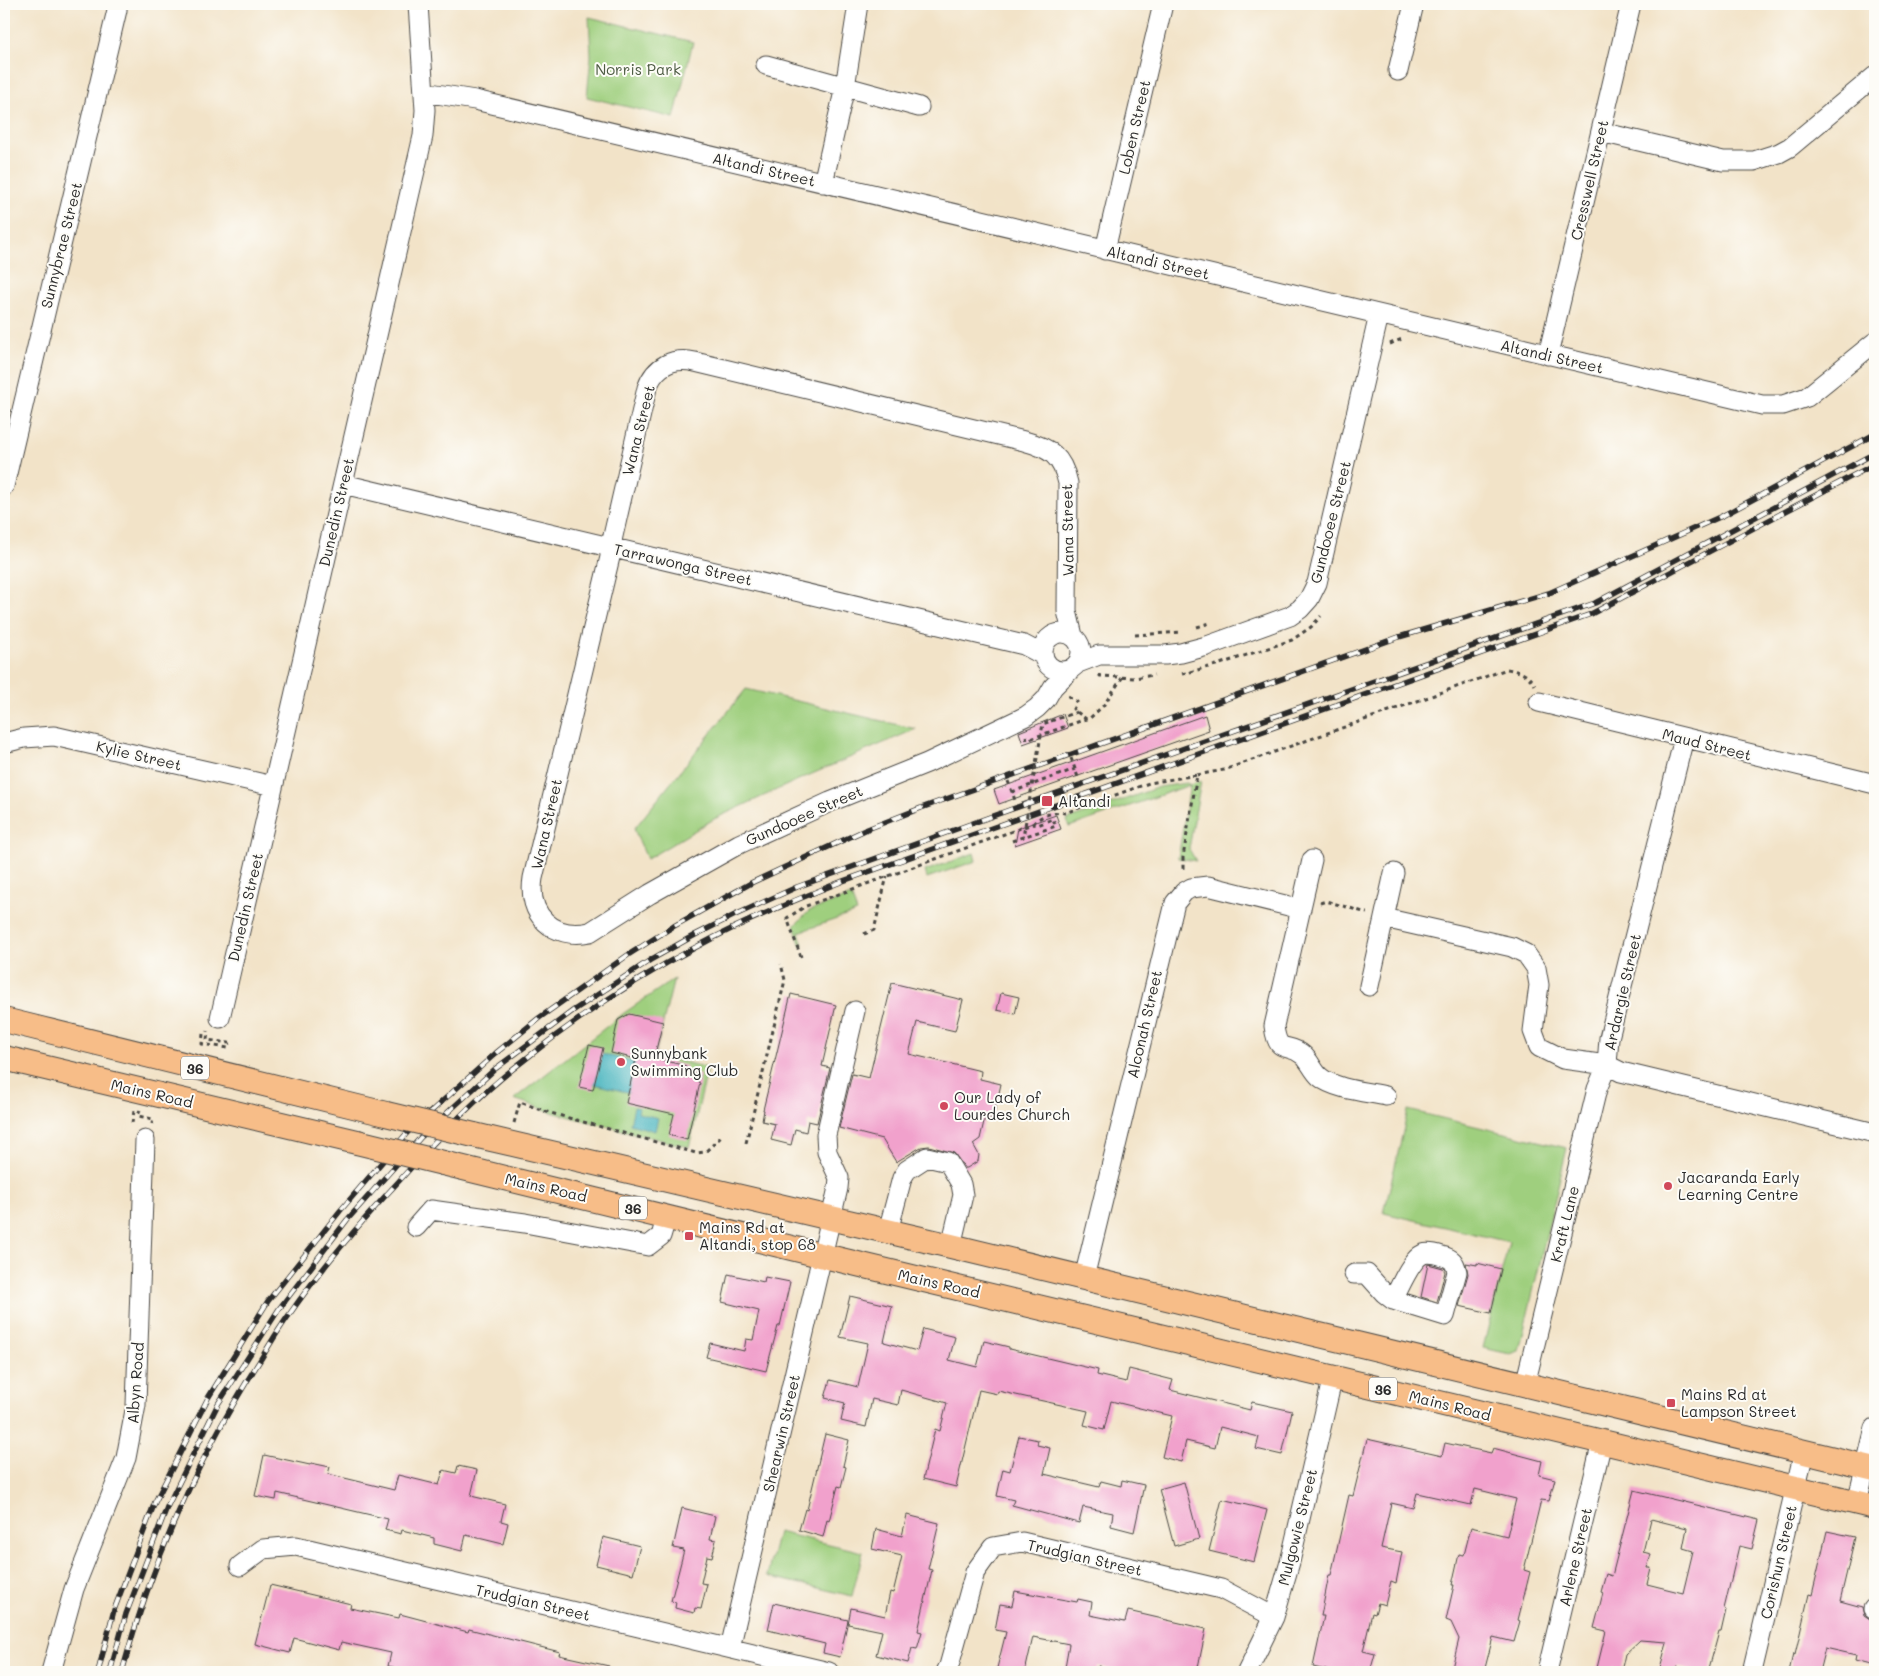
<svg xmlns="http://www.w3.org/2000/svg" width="1879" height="1676" font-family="Mali,sans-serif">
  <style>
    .green { fill: #9fcf7e; stroke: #657d54 }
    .water { fill: #44b3be; stroke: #386f74 }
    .building { fill: #f1a1cc; fill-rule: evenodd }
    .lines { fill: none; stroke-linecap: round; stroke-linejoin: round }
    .minor-casing { stroke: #494743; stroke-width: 21 }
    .major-casing { stroke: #494743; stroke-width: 26 }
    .path { stroke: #494743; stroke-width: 3; stroke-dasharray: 4 4; stroke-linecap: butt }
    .minor { stroke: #fff; stroke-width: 19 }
    .major { stroke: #f7bd88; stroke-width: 24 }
    .rail-casing { stroke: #2b2b2b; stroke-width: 5.5 }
    .rail { stroke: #fdfcf7; stroke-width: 4; stroke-dasharray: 11; stroke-linecap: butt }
    .major-bridge-casing { stroke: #494743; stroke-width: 26; stroke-linecap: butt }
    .path-bridge { stroke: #494743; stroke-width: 3; stroke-dasharray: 4 4; stroke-linecap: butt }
    .major-bridge { stroke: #f7bd88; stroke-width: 24 }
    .poi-dot { fill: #d1495b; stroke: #fdfcf7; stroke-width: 2 }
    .labels { text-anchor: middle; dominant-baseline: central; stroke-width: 4; stroke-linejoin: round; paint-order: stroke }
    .shield { fill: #fdfcf7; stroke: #6a6a68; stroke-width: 1 }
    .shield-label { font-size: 14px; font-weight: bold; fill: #2b2b2b }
    .park-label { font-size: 15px; fill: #4e5c44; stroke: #fdfcf7 }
    .street-label { font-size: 15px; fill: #2b2b2b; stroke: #fdfcf7 }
    .poi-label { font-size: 15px; fill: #2b2b2b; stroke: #fdfcf7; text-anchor: start }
  </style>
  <rect width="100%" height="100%" fill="#fdfcf7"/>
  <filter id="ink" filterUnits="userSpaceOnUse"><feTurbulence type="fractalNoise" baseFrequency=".02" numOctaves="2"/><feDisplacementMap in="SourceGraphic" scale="10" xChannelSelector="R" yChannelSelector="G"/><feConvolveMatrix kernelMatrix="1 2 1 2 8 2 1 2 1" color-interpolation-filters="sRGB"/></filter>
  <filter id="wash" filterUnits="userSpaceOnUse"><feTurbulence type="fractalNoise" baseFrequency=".0096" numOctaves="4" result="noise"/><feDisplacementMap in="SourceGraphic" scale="20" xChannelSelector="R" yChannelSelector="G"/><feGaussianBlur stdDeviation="1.12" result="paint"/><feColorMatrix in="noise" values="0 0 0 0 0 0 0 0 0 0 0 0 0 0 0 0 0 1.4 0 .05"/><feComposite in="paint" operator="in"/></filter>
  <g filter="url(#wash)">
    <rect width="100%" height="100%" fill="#f2e3c8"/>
    <path class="green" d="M 589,17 L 693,42 L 674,118 L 587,97 L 591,56 Z
      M 746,689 L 916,729 L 798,780 L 714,819 L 647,859 L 634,829 Z
      M 1201,781 L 1189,849 L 1196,861 L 1178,858 L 1190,785 L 1069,827 L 1067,820 L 1159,787 L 1187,783 L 1190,785 Z
      M 974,853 L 976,861 L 927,878 L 925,871 Z
      M 851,896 L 857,912 L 799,932 L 803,945 L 801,946 L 794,926 L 809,911 Z
      M 674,979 L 655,1055 L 708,1068 L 689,1147 L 555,1113 L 514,1099 L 624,1013 Z
      M 1408,1110 L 1567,1148 L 1519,1351 L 1510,1354 L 1483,1348 L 1509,1242 L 1384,1213 Z
      M 778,1532 L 863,1552 L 852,1596 L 767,1576 Z"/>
    <path class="water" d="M 602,1054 L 670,1070 L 663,1101 L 594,1084 Z
      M 634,1107 L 639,1108 L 638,1113 L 658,1118 L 655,1131 L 630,1124 Z"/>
    <g id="blocks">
      <path class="building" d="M 1063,714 L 1068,728 L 1023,744 L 1019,732 Z
        M 1205,715 L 1209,730 L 999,804 L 994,790 Z
        M 1056,815 L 1061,829 L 1015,845 L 1018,828 Z
        M 892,983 L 963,1000 L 955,1031 L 917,1022 L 909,1054 L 981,1071 L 980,1079 L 1001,1084 L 993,1119 L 985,1117 L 980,1139 L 973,1144 L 979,1155 L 978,1161 L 967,1168 L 965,1168 L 954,1153 L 929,1146 L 921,1147 L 896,1162 L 882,1139 L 839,1128 L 852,1074 L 869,1078 Z
        M 1001,993 L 1019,997 L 1015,1014 L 997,1010 Z
        M 791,994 L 836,1005 L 822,1066 L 830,1068 L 817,1123 L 808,1121 L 806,1132 L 795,1129 L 791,1145 L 771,1140 L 775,1124 L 762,1121 L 764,1110 L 763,1110 Z
        M 629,1014 L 663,1022 L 654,1058 L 686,1066 L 685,1071 L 700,1075 L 698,1082 L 700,1083 L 687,1140 L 669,1135 L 674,1114 L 626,1103 L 636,1059 L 611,1053 L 618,1020 Z
        M 589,1045 L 603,1048 L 593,1090 L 579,1087 Z
        M 1466,1263 L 1477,1265 L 1477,1263 L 1501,1269 L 1491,1313 L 1459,1306 L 1468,1274 Z
        M 1428,1264 L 1443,1268 L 1445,1272 L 1437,1302 L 1421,1297 Z
        M 728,1274 L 764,1282 L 765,1277 L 790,1282 L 780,1326 L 778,1326 L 766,1371 L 706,1357 L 710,1343 L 744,1351 L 746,1339 L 753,1340 L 759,1311 L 722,1302 Z
        M 850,1296 L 892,1306 L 884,1342 L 917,1351 L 923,1329 L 955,1337 L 949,1360 L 977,1367 L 984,1341 L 1009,1347 L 1009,1349 L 1098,1370 L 1097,1375 L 1126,1382 L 1129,1369 L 1173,1380 L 1170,1390 L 1250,1410 L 1252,1402 L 1292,1411 L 1282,1455 L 1256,1449 L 1259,1437 L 1220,1427 L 1215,1448 L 1186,1441 L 1181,1462 L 1162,1457 L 1172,1416 L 1111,1401 L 1104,1430 L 1084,1425 L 1088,1411 L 998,1391 L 997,1394 L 979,1390 L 956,1487 L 923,1479 L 935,1429 L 940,1431 L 947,1403 L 901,1390 L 898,1405 L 872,1399 L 866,1427 L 841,1421 L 845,1403 L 825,1398 L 830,1380 L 858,1387 L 868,1343 L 840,1337 Z
        M 825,1434 L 849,1440 L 843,1466 L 846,1467 L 841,1487 L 838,1486 L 829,1521 L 827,1520 L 823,1537 L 799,1530 L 805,1509 L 807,1510 Z
        M 1019,1436 L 1038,1440 L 1037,1445 L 1050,1448 L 1044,1474 L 1099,1487 L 1101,1481 L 1121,1486 L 1122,1480 L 1144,1485 L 1134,1532 L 1111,1526 L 1113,1513 L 1083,1507 L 1079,1523 L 1012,1505 L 1014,1500 L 997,1496 L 1003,1469 L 1010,1471 Z
        M 1367,1439 L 1442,1456 L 1445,1443 L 1491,1453 L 1493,1448 L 1542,1461 L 1539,1475 L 1555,1479 L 1549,1501 L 1541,1500 L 1524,1570 L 1530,1572 L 1518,1620 L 1520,1621 L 1514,1642 L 1493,1637 L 1484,1672 L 1451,1672 L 1459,1639 L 1451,1622 L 1446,1620 L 1454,1585 L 1452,1585 L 1459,1554 L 1464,1555 L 1471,1527 L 1507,1536 L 1516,1499 L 1475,1489 L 1471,1505 L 1417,1493 L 1413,1508 L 1391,1503 L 1381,1548 L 1402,1552 L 1396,1583 L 1391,1581 L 1385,1605 L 1378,1603 L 1375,1614 L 1372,1613 L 1363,1651 L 1375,1654 L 1370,1672 L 1334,1672 L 1313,1667 L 1324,1616 L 1321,1616 L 1329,1575 L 1331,1575 L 1349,1495 L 1353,1496 Z
        M 264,1455 L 310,1465 L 311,1463 L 330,1467 L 328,1474 L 394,1490 L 398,1475 L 439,1485 L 443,1470 L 456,1473 L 458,1466 L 477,1470 L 471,1496 L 505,1504 L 501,1521 L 508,1523 L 503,1544 L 466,1535 L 462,1551 L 434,1544 L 434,1538 L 402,1530 L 401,1534 L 385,1530 L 388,1519 L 277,1493 L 276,1500 L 255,1496 Z
        M 1184,1482 L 1199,1539 L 1174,1546 L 1159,1489 Z
        M 1634,1490 L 1759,1520 L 1752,1549 L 1739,1546 L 1724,1609 L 1726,1610 L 1721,1632 L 1719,1632 L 1708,1672 L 1699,1672 L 1677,1667 L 1676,1672 L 1659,1672 L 1667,1642 L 1640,1640 L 1625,1654 L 1621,1672 L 1596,1672 L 1606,1631 L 1594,1628 L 1603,1593 L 1601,1592 L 1606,1574 L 1612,1576 ZM 1651,1519 L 1687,1528 L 1683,1548 L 1693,1551 L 1683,1593 L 1647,1584 L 1651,1568 L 1647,1568 L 1651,1554 L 1643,1552 Z
        M 1222,1499 L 1267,1510 L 1254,1562 L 1209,1551 Z
        M 682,1508 L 715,1516 L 710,1539 L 716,1540 L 712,1557 L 707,1556 L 701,1583 L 707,1584 L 701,1609 L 695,1608 L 694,1613 L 675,1608 L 676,1602 L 671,1601 L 684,1550 L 673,1548 Z
        M 907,1515 L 939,1523 L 928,1569 L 932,1570 L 918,1631 L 922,1632 L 917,1649 L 912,1648 L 908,1663 L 876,1655 L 882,1631 L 848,1624 L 851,1608 L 885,1616 L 890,1592 L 893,1593 L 902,1556 L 872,1549 L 876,1529 L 902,1536 Z
        M 1827,1531 L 1855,1537 L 1840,1601 L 1862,1607 L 1864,1616 L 1870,1620 L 1875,1621 L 1875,1665 L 1855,1660 L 1856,1655 L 1825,1648 L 1819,1672 L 1789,1672 L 1793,1654 L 1795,1655 L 1809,1594 L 1812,1595 Z
        M 603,1537 L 640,1546 L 633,1574 L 596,1565 Z
        M 270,1585 L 351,1604 L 350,1608 L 399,1618 L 400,1614 L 468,1632 L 469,1629 L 560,1652 L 559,1655 L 609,1666 L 608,1672 L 414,1672 L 388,1666 L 391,1653 L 341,1642 L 339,1650 L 294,1638 L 290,1653 L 255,1644 Z
        M 1015,1591 L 1077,1602 L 1078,1599 L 1092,1602 L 1090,1615 L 1125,1622 L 1128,1611 L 1206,1629 L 1197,1672 L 1125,1672 L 1098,1666 L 1097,1672 L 1090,1672 L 1065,1667 L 1069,1644 L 1033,1637 L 1025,1672 L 996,1672 L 1006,1632 L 995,1630 L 1000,1604 L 1012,1606 Z
        M 774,1603 L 848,1620 L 840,1657 L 823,1653 L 825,1644 L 768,1630 Z"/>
    </g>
  </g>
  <g filter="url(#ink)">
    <use href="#blocks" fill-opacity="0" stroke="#494743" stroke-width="1"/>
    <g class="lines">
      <defs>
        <path id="minor" d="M 766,65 L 919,107
          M 1398,71 L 1414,4
          M 424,92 L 475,100 L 1762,405 L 1783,405 L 1807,397 L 1875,342
          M 1601,132 L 1723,161 L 1754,161 L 1779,153 L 1790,147 L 1875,76
          M 823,183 L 845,87 L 858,4
          M 1105,250 L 1163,4
          M 1548,355 L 1631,4
          M 343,484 L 1024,645 L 1043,655
          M 4,486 L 117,10 L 117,4
          M1043 652a19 19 0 1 1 38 0a19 19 0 1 1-38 0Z
          M 1078,663 L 1099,655 L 1165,655 L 1181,653 L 1207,646 L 1290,616 L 1300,609 L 1309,599 L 1317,583 L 1379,315
          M 1072,668 L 1053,687 L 1046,699 L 1037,708 L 1026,716 L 927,763 L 830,802 L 739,844 L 650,894 L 590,932 C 553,940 527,915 533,878 L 610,557 L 613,536 L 647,388 C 655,366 673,357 695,362 L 1024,441 C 1050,448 1062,456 1068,483 L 1067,611 L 1073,636
          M 1539,702 L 1875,784
          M 1684,738 L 1609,1038 L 1607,1065 L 1621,1072 L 1875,1133
          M 4,743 L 24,738 L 54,736 L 273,786
          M 1312,860 L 1274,1026 C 1278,1057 1287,1041 1303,1055 C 1310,1061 1313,1071 1320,1077 C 1334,1089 1367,1092 1386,1096
          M 1384,918 L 1512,947 L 1526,954 L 1536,968 L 1539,985 L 1533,1031 L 1539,1047 L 1563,1059 L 1607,1065 L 1597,1089 L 1525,1385
          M 1369,986 L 1394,873
          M 220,1018 L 423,136 L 425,110 L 418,4
          M 416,1227 L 431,1210 L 525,1223 L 648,1246 L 661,1236 L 667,1216
          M 888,1231 L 902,1178 L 907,1170 L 927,1157 L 948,1162 L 961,1184 L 963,1195 L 951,1246
          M 1354,1274 L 1367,1274 L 1384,1293 L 1393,1300 L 1445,1316 L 1457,1272 C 1455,1262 1452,1258 1442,1256 C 1436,1254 1429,1252 1423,1254 C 1411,1259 1399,1289 1393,1300
          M 1084,1278 L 1175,903 L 1184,892 L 1191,888 L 1208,886 L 1301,909
          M 1857,1502 L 1875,1428
          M 240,1566 L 263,1549 L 296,1546 L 829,1672
          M 1873,1609 L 1875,1610
          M 730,1648 L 838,1188 L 839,1178 L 827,1152 L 826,1135 L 855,1011
          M 51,1672 L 74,1589 L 126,1458 L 136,1405 L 145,1140
          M 946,1672 L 949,1666 L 975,1572 L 993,1547 L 1022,1542 L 1221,1589 L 1274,1617
          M 1247,1672 L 1274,1617 L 1290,1562 L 1333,1376
          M 1547,1672 L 1602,1442
          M 1752,1672 L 1804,1452"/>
        <path id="major" d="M 4,1020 L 386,1114
          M 4,1058 L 357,1142
          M 474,1135 L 951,1246 L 1875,1469
          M 443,1163 L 849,1262 L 1875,1507"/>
      </defs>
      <use href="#minor" class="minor-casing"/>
      <use href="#major" class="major-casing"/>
      <path class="path" d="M 1390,344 L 1402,339
        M 1197,627 L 1210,623
        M 1135,635 L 1181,632
        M 1100,674 L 1100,676 L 1134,678 L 1154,675
        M 1182,674 L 1220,664 L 1292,640 L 1311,627 L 1321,616
        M 1068,696 L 1077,702 L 1073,709 L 1086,719 L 1090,718 L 1103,706 L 1122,678
        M 1051,721 L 1077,712
        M 1026,736 L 1027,740 L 1086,719
        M 1071,758 L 1079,780
        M 1197,775 L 1224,770 L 1507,669 C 1519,671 1528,674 1535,685
        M 1008,781 L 1016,803
        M 1012,792 L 1075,769
        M 1033,824 C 1039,816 1054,811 1065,813 L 1149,783 L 1197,775 L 1183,857 L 1183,871
        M 1320,903 L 1326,901 L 1367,913
        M 864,934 L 874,930 L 887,876
        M 801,957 L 787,918 L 806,906 L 1032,824 L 1038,825 L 1053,819 L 1056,826 L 1023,837
        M 203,1034 L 202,1044 L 228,1048 L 229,1043 L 207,1040 L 208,1031
        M 140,1110 L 138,1116 L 153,1119 L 152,1124
        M 134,1111 L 132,1123 L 135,1124
        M 514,1123 L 520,1102 L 547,1112 L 696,1153 L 705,1152 L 721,1137
        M 746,1143 L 785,980 L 781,964"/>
      <use href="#minor" class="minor"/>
      <use href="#major" class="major"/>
      <defs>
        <path id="rail" d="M 98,1672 L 114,1610 L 155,1502 L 208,1398 L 268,1301 L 340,1211 L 407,1133 L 496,1053 L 539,1018 L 628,955 L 674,926 L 753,882 L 865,830 L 921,808 L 1399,637 L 1549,593 L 1722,516 L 1875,434
          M 110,1672 L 126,1614 L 167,1507 L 218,1404 L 279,1309 L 347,1220 L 421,1137 L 495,1069 L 574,1010 L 652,959 L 695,935 L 735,915 L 797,887 L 998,814 L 1595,603 L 1875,453
          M 122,1672 C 152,1561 197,1459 259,1362 C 269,1346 278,1330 289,1315 C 322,1267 360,1223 399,1181 C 437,1138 477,1096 523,1061 C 578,1017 638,977 700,945 C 746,920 795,900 843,881 L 1591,614 L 1875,464"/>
      </defs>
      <use href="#rail" class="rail-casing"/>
      <use href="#rail" class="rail"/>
      <defs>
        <path id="major-bridge" d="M 386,1114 L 474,1135
          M 357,1142 L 443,1163"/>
      </defs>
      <use href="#major-bridge" class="major-bridge-casing"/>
      <path class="path-bridge" d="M 1012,841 L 1023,837 L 1043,724 L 1051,721"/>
      <use href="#major-bridge" class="major-bridge"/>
    </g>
  </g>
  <g class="poi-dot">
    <rect x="1041" y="795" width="12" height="12" rx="2.5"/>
    <circle cx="621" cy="1062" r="5"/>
    <circle cx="944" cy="1106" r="5"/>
    <circle cx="1668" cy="1186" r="5"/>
    <rect x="684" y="1231" width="10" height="10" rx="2.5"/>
    <rect x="1666" y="1398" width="10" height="10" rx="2.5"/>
  </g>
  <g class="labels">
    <g class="shield">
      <rect x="181" y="1056.5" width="28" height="23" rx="4"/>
      <rect x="619" y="1196.5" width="28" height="23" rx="4"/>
      <rect x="1369" y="1377.5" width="28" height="23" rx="4"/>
    </g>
    <g class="shield-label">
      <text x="195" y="1068">36</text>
      <text x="633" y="1208">36</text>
      <text x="1383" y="1389">36</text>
    </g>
    <g class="park-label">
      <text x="638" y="69">Norris Park</text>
    </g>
    <g class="street-label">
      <text transform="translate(1134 127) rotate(-77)">Loben Street</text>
      <text transform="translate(764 169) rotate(13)">Altandi Street</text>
      <text transform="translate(1589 180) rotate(-77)">Cresswell Street</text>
      <text transform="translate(61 245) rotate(-76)">Sunnybrae Street</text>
      <text transform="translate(1158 262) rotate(13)">Altandi Street</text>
      <text transform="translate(1552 356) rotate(13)">Altandi Street</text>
      <text transform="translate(638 430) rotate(-76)">Wana Street</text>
      <text transform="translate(336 512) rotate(-77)">Dunedin Street</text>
      <text transform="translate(1330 522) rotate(-76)">Gundooee Street</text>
      <text transform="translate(1067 530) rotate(-91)">Wana Street</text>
      <text transform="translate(683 564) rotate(13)">Tarrawonga Street</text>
      <text transform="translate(1707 744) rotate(14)">Maud Street</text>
      <text transform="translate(139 755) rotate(13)">Kylie Street</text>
      <text transform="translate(804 815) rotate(-24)">Gundooee Street</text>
      <text transform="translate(546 824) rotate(-77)">Wana Street</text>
      <text transform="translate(245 907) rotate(-77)">Dunedin Street</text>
      <text transform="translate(1622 992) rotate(-77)">Ardargie Street</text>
      <text transform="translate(1144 1024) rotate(-77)">Alconah Street</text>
      <text transform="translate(152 1093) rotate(13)">Mains Road</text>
      <text transform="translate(546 1187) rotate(13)">Mains Road</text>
      <text transform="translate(1564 1224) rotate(-76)">Kraft Lane</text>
      <text transform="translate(939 1283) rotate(13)">Mains Road</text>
      <text transform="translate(135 1383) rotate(-86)">Albyn Road</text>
      <text transform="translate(1450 1405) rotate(14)">Mains Road</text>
      <text transform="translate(781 1433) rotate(-77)">Shearwin Street</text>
      <text transform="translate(1297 1527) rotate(-76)">Mulgowie Street</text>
      <text transform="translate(1085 1557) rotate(13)">Trudgian Street</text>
      <text transform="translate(1575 1557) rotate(-77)">Arlene Street</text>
      <text transform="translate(1778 1562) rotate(-77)">Corishun Street</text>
      <text transform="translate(533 1602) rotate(13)">Trudgian Street</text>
    </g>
    <g class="poi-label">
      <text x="1058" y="801">Altandi</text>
      <text x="631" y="1053">Sunnybank<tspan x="631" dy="17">Swimming Club</tspan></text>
      <text x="954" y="1097">Our Lady of<tspan x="954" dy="17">Lourdes Church</tspan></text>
      <text x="1678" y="1177">Jacaranda Early<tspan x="1678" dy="17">Learning Centre</tspan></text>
      <text x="699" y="1227">Mains Rd at<tspan x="699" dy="17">Altandi, stop 68</tspan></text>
      <text x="1681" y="1394">Mains Rd at<tspan x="1681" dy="17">Lampson Street</tspan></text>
    </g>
  </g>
  <rect width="1879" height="1676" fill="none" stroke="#fdfcf7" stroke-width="20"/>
</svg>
